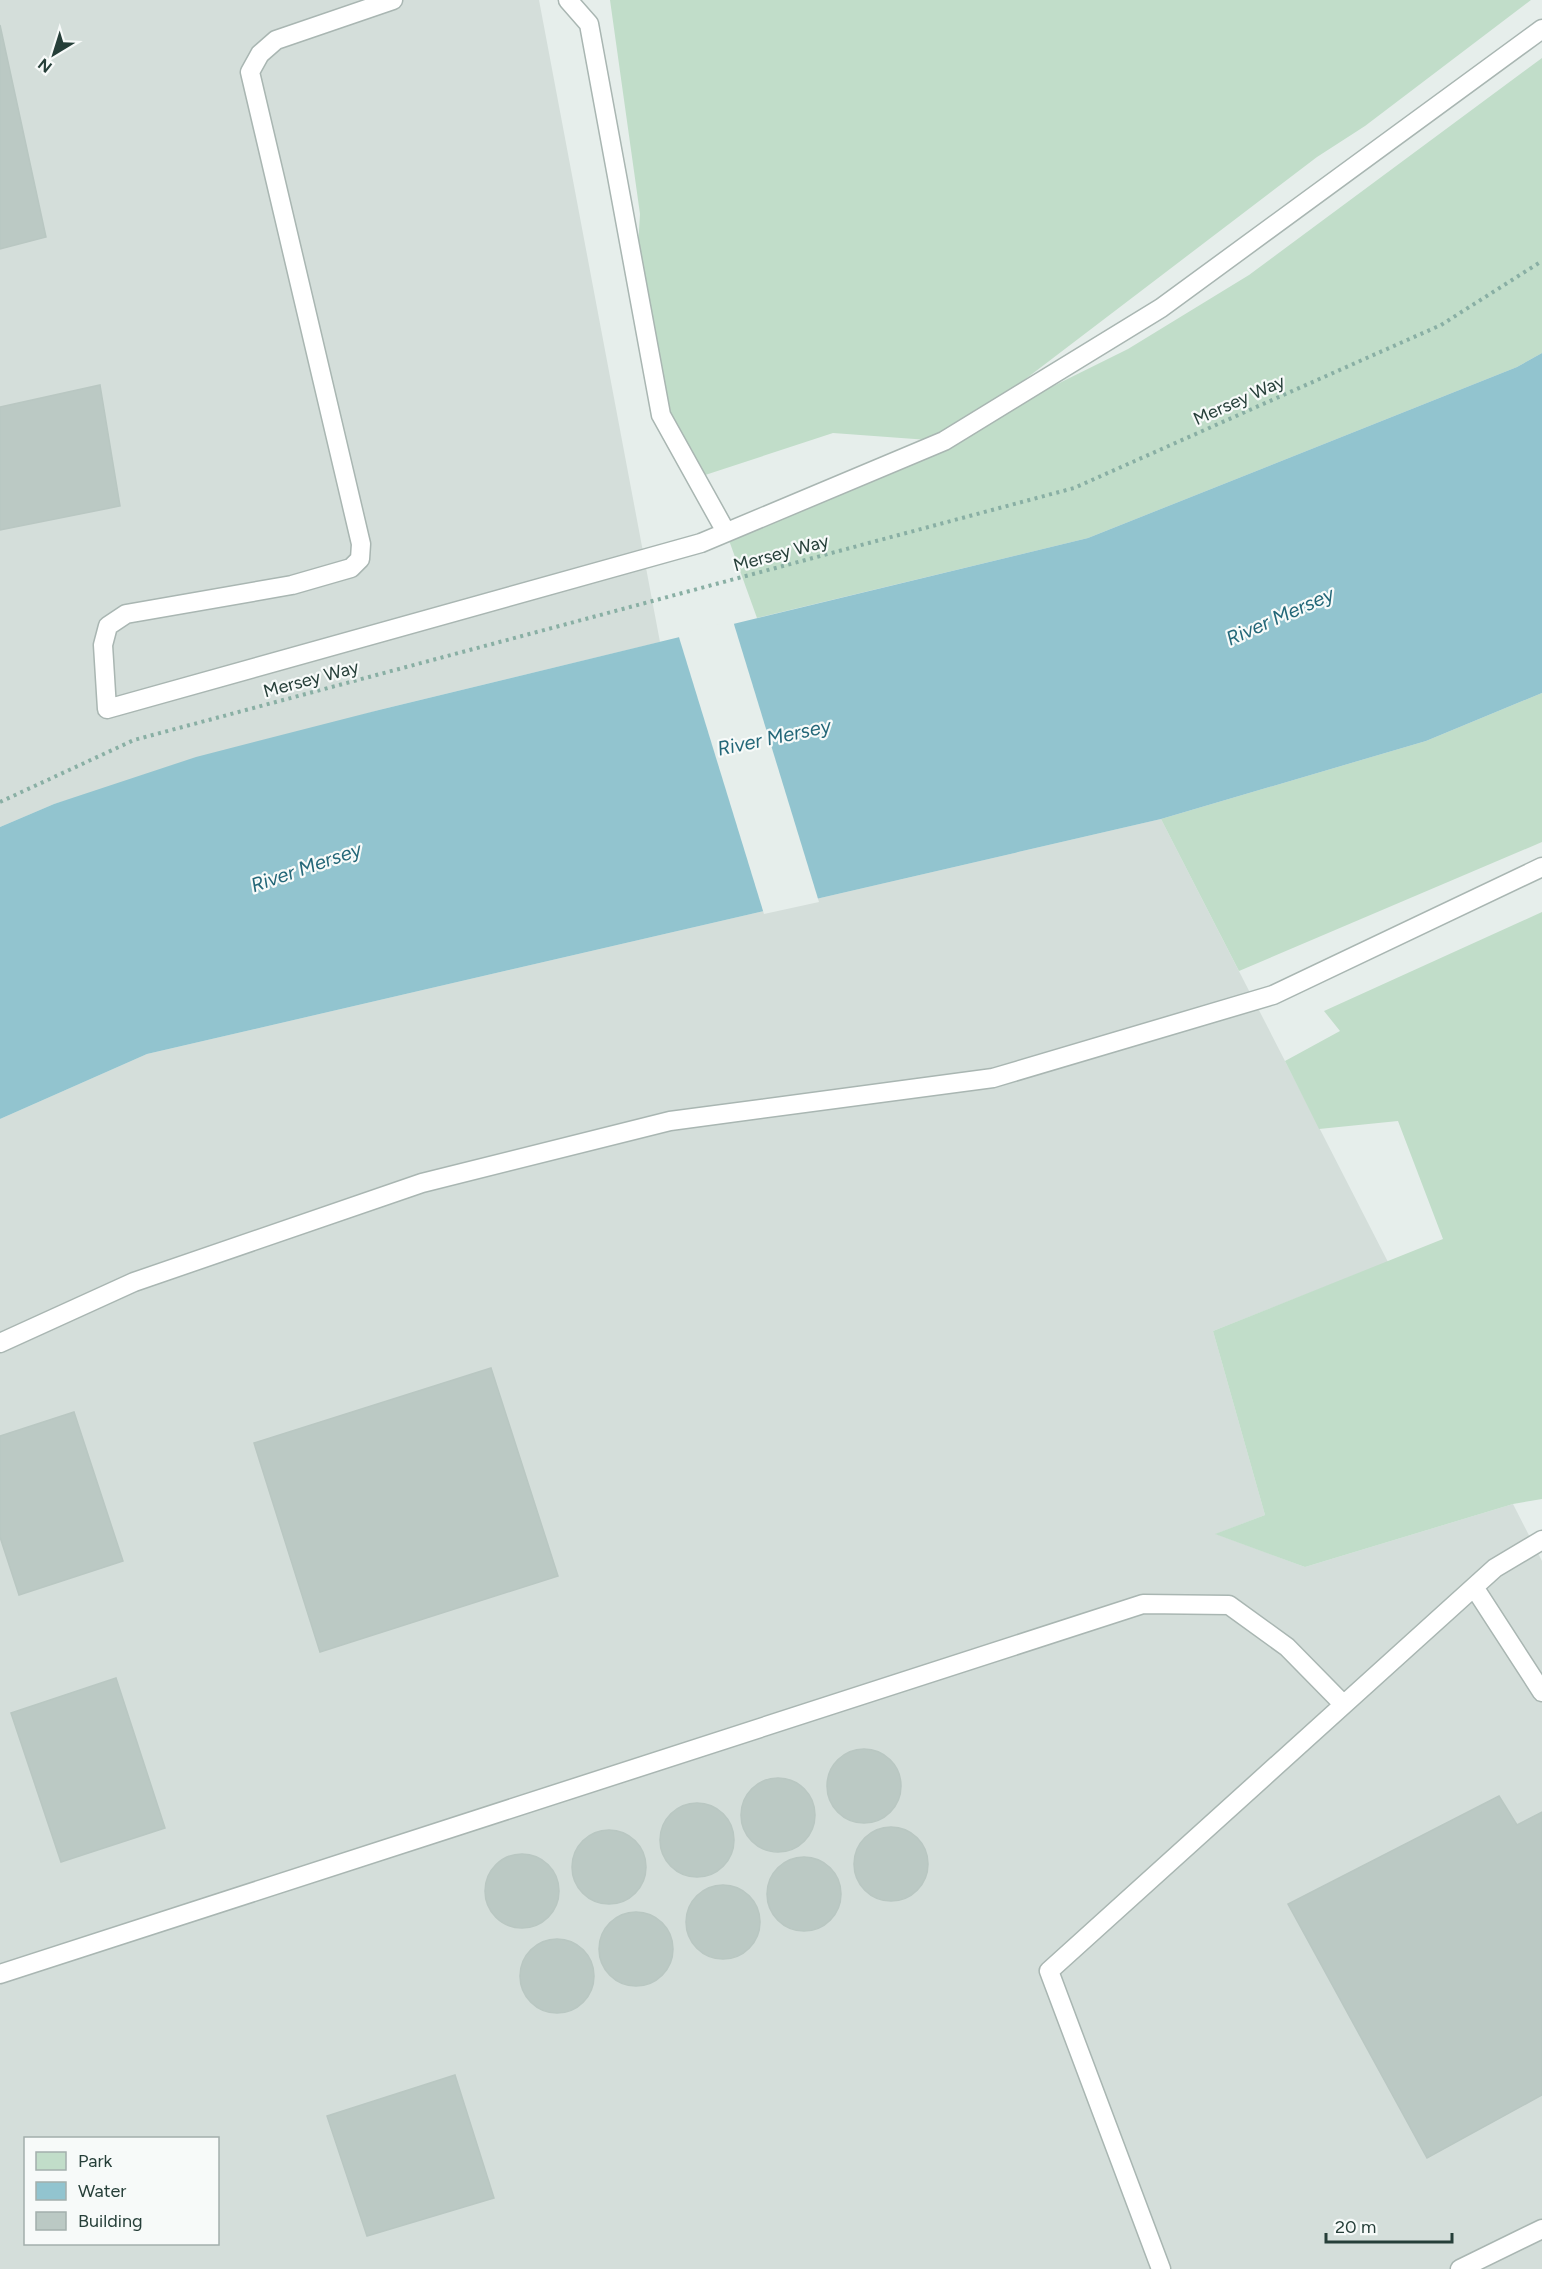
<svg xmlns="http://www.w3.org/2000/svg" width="1542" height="2269" font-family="Figtree,sans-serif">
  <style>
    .built { fill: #d4deda; fill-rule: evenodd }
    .green { fill: #c1ddc9 }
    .water { fill: #92c4cf }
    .pier { fill: #e6eeeb }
    .building { fill: #bbc9c4; stroke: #b9c7c2; stroke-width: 1.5 }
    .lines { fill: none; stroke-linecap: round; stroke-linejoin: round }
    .service-casing { stroke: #a9b6b2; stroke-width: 21 }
    .path { stroke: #89afa4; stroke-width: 4; stroke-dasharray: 3 4.5; stroke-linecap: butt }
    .service { stroke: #fff; stroke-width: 18 }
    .labels { text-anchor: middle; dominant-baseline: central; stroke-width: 4.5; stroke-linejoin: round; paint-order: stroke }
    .street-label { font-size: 18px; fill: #263f39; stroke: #f7faf9 }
    .water-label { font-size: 20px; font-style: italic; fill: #236778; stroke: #f7faf9 }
  </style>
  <rect width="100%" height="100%" fill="#e6eeeb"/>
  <path class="built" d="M 0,0 L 539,0 L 660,642 L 379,710 L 54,804 L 0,827 Z
    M 1161,819 L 1388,1262 L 1213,1331 L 1265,1515 L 1216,1534 L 1305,1567 L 1513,1504 L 1542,1561 L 1542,2269 L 0,2269 L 0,1119 L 147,1054 ZM 26,2138 L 218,2138 L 218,2244 L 26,2244 Z"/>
  <path class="green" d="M 610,0 L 1531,0 L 1365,126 L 1317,157 L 948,438 L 1128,349 L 1249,275 L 1542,58 L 1542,353 L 1517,367 L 1088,538 L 757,618 L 726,532 L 942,441 L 833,433 L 696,478 L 661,415 L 636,281 L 640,214 Z
    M 1542,693 L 1542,842 L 1239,971 L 1161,819 L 1426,741 Z
    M 1542,912 L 1542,1499 L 1513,1504 L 1305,1567 L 1215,1534 L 1265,1515 L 1213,1331 L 1443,1239 L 1398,1121 L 1319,1129 L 1285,1061 L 1340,1031 L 1324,1011 Z"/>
  <path class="water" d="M 1542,353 L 1542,693 L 1426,741 L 1161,819 L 147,1054 L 0,1119 L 0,827 L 54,804 L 196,757 L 379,710 L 1088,538 L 1517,367 Z"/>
  <path class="pier" d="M 733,621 L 819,902 L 764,914 L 678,634 Z"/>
  <path class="building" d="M 0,25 L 46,237 L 0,249 Z
    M 100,385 L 120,506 L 0,530 L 0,407 Z
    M 491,1368 L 558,1576 L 320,1652 L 254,1443 Z
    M 74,1412 L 123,1561 L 19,1595 L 0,1537 L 0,1436 Z
    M 116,1678 L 165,1828 L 61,1862 L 11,1713 Z
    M827 1786a37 37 0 1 1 74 0a37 37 0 1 1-74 0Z
    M741 1815a37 37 0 1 1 74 0a37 37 0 1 1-74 0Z
    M 1499,1796 L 1517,1825 L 1542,1812 L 1542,2095 L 1427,2158 L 1288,1904 Z
    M660 1840a37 37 0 1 1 74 0a37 37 0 1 1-74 0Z
    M854 1864a37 37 0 1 1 74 0a37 37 0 1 1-74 0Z
    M572 1867a37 37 0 1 1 74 0a37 37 0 1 1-74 0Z
    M485 1891a37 37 0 1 1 74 0a37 37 0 1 1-74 0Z
    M767 1894a37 37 0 1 1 74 0a37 37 0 1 1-74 0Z
    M686 1922a37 37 0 1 1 74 0a37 37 0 1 1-74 0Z
    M599 1949a37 37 0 1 1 74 0a37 37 0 1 1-74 0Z
    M520 1976a37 37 0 1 1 74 0a37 37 0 1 1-74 0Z
    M 455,2075 L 494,2198 L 367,2236 L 327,2116 Z"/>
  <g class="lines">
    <defs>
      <path id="service" d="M 393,0 L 276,40 L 260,54 L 250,72 L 361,544 L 360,559 L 351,568 L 292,585 L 126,614 L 108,626 L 103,645 L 107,709 L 701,543 L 944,441 L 1161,308 L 1542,29
        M 568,0 L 589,24 L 661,415 L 726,532
        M 0,1343 L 134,1282 L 422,1183 L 670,1121 L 993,1078 L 1273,995 L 1542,867
        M 1474,1587 L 1542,1692
        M 0,1974 L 1143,1604 L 1229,1605 L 1287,1647 L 1343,1704
        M 1161,2269 L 1049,1971 L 1495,1568 L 1542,1540
        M 1460,2269 L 1542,2229"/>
    </defs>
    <use href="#service" class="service-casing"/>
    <path class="path" d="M 0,802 L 134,740 L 1074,488 L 1441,325 L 1542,261"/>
    <use href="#service" class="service"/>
  </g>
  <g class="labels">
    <g class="street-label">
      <text transform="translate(1239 400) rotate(-24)">Mersey Way</text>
      <text transform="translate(781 553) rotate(-15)">Mersey Way</text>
      <text transform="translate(311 679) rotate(-15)">Mersey Way</text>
    </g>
    <g class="water-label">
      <text transform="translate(1280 616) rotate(-24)">River Mersey</text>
      <text transform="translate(774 737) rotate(-12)">River Mersey</text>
      <text transform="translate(306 867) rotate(-19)">River Mersey</text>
    </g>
  </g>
  <rect x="24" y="2137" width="195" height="108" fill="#f7faf9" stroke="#a3afac" stroke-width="1.5"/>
  <rect x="36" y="2152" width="30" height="18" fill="#c1ddc9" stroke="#a3afac" stroke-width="1.5"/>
  <text x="78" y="2167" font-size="18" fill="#263f39">Park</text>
  <rect x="36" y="2182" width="30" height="18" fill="#92c4cf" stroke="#a3afac" stroke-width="1.5"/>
  <text x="78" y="2197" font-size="18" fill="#263f39">Water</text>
  <rect x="36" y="2212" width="30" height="18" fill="#bbc9c4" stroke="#a3afac" stroke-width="1.5"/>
  <text x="78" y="2227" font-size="18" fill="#263f39">Building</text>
  <g transform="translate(54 54) rotate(218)" stroke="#f7faf9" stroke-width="4.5" paint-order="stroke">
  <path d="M0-4.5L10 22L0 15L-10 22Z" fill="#263f39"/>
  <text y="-9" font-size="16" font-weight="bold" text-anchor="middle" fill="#263f39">N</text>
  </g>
  <path d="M1326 2233v9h126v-9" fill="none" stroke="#263f39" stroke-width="3"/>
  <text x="1335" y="2233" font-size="18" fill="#263f39" stroke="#f7faf9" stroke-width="4.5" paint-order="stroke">20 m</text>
</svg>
